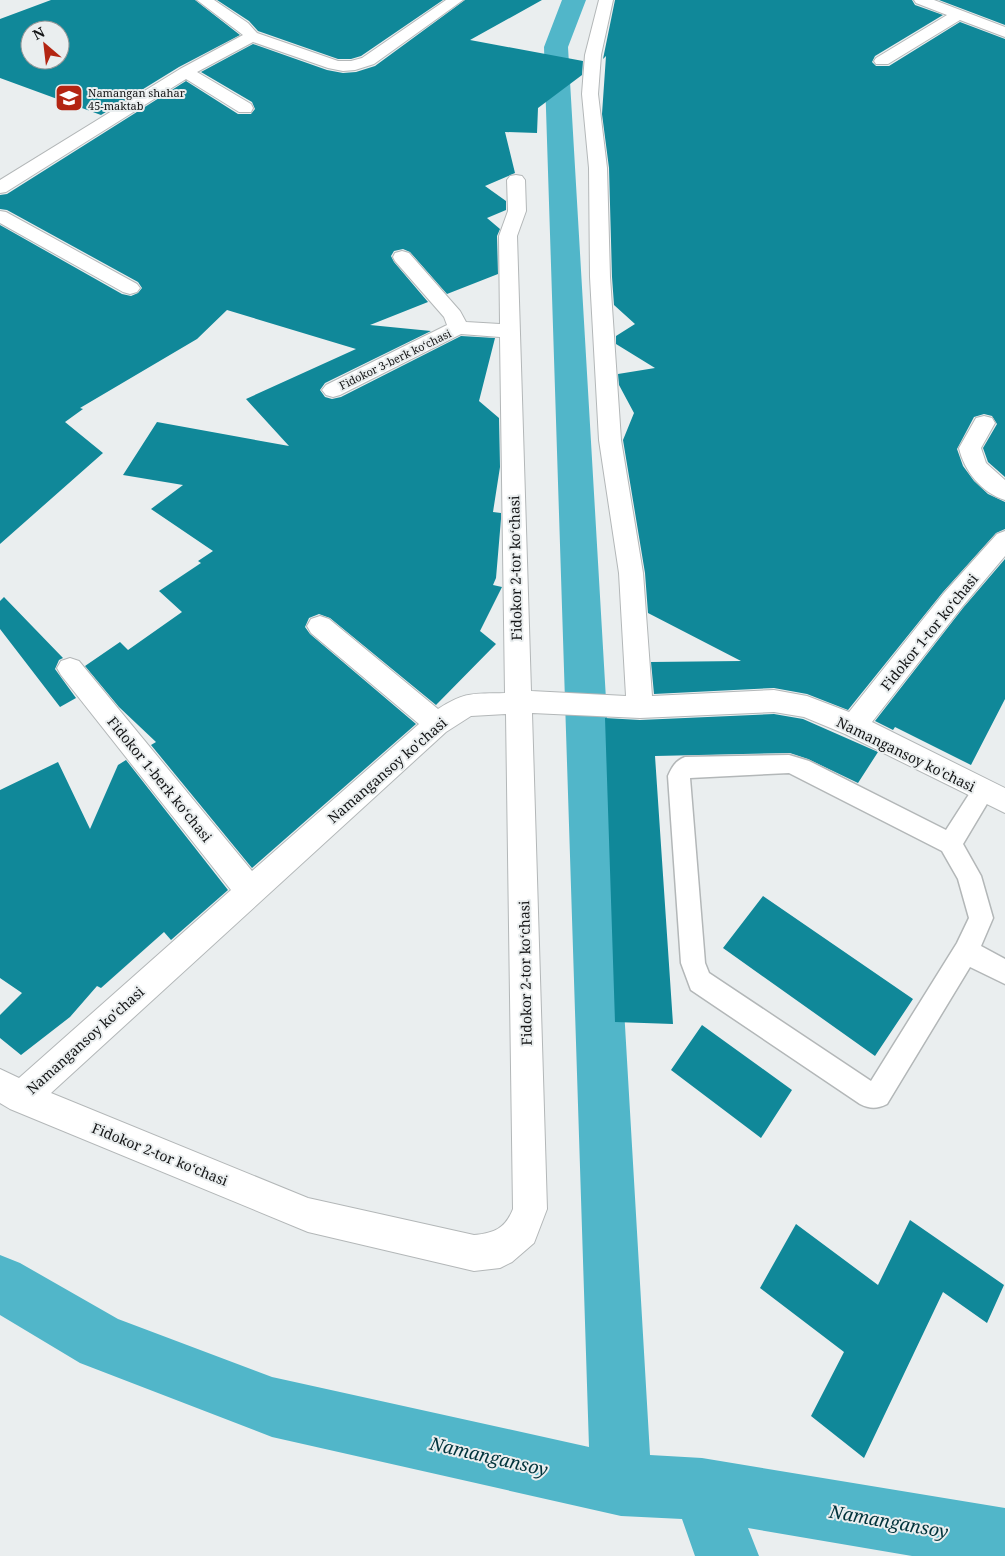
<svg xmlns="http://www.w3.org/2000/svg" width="1005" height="1556" font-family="'Noto Serif',serif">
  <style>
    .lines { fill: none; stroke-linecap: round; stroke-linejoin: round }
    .canal { fill: #51b6c9; fill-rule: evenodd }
    .building { fill: #108899; fill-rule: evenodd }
    .lane-casing { stroke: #b3b7b8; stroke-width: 3 }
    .street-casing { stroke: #b3b7b8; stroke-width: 2 }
    .lane { fill: #fff; fill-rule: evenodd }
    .street { fill: #fff; fill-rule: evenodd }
    .labels { text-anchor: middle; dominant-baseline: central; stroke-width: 4; stroke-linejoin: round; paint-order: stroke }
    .far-poi-label { font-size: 11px; fill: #141516; stroke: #eaeeef; text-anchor: start }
    .far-street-label { font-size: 11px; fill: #141516; stroke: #eaeeef }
    .street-label { font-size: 14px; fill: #141516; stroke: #eaeeef }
    .near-water-label { font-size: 18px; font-style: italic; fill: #01333b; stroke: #eaeeef }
  </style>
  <rect width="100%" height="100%" fill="#eaeeef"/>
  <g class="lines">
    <path class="canal" d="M 562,0 L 586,0 L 568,47 L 650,1455 L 702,1458 L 1005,1508 L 1005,1556 L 912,1556 L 748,1528 L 759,1556 L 695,1556 L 682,1519 L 621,1516 L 272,1437 L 80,1363 L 0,1315 L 0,1255 L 20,1263 L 118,1319 L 272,1377 L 589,1447 L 544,47 Z"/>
  </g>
  <path class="building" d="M 51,0 L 195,0 L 240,35 L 179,67 L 101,115 L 0,78 L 0,19 ZM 30,30 L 60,30 L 60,60 L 30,60 Z
    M 217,0 L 443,0 L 361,56 L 351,59 L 338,59 L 258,31 L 249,21 Z
    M 465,0 L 542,0 L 470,40 L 583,61 L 582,75 L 538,108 L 537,133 L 505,132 L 515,173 L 485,186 L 506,201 L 506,210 L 487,218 L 500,229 L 497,236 L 498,274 L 447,294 L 410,252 L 403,249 L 394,251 L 391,256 L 394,262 L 428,302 L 370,325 L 431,331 L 325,383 L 320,390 L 325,397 L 332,399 L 341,397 L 461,336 L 495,338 L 479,401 L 499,418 L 500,467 L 493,512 L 501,513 L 501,519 L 496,578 L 493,585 L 502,587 L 480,631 L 496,644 L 436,705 L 330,618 L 319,614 L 309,618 L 305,627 L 310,634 L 416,724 L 252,868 L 151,745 L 156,742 L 119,707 L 85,666 L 120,642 L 128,650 L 182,612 L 159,591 L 201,563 L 198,561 L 213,551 L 151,509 L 183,485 L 123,475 L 157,422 L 289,446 L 246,399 L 356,349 L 227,310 L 197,339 L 80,408 L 83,409 L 65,422 L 103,453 L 0,544 L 0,225 L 122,294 L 131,296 L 138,293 L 142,288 L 138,282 L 7,210 L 0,209 L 0,195 L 7,194 L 186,81 L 238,114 L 251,114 L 255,109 L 252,102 L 201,72 L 253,44 L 327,70 L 343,73 L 356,72 L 375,66 Z
    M 615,0 L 912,0 L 915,5 L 943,15 L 875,56 L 872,62 L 876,66 L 889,66 L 960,22 L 1005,39 L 1005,477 L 988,462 L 983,448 L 997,424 L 992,416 L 984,414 L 974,417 L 957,449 L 963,466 L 974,481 L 988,494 L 1005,502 L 1005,529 L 996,533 L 943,592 L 848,710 L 807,694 L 774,688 L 654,694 L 651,662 L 741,661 L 648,613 L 645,573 L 623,440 L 634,413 L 619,385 L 618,374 L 655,368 L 616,344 L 616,336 L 635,324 L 614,305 L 612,277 L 609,168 L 602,114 L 606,56 L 603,59 Z
    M 939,0 L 1005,0 L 1005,25 Z
    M 1005,559 L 1005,699 L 971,765 L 895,727 L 893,730 L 875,721 L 963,608 Z
    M 4,597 L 63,658 L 59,660 L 55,669 L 76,698 L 60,707 L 0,629 L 0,601 Z
    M 774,714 L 803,719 L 878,752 L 858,783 L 808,759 L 790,753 L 655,756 L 673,1024 L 615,1022 L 605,718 L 640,720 Z
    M 126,760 L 228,890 L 171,940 L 164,932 L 101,988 L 97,986 L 70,1017 L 21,1055 L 0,1038 L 0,1015 L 22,993 L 0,978 L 0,790 L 58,762 L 90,829 L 118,765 Z
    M 763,896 L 913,999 L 875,1056 L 723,948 Z
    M 702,1025 L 792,1090 L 761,1138 L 671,1070 Z
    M 910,1220 L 1004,1285 L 987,1323 L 943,1292 L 864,1458 L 811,1416 L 844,1352 L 760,1288 L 796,1224 L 878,1285 Z"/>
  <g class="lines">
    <defs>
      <path id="lane" d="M 789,755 L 809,761 L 946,830 L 975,785 L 983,782 L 991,785 L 994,792 L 963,844 L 981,876 L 993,918 L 981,946 L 1005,959 L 1005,984 L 970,967 L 887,1104 C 877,1109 870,1109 860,1104 L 691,990 L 681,963 L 668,776 C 672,767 675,761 685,757 ZM 789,773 L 942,851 L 958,879 L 969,918 L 957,943 L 871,1081 L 709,973 L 705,963 L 690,778 Z"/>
      <path id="street" d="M 197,0 L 214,0 L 248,23 L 257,33 L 338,61 L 351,61 L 362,58 L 446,0 L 463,0 L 374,64 L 355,70 L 343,71 L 328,68 L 253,42 L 197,72 L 251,104 L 253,108 L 251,112 L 239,112 L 186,79 L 6,192 L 0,193 L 0,180 L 180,69 L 243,35 Z
        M 599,0 L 613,0 L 601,55 L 598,94 L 607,168 L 610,277 L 621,440 L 643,573 L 652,696 L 774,690 L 807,696 L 849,712 L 944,593 L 997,534 L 1005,531 L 1005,556 L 962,607 L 872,722 L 1005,788 L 1005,813 L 845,734 L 804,717 L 774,712 L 640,718 L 532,713 L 547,1209 L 534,1243 L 512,1262 L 500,1268 L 474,1271 L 308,1232 L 10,1109 L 0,1103 L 0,1069 L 19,1078 L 231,890 L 61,675 L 57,668 L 61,661 L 70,658 L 79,661 L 252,871 L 419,724 L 311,633 L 307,626 L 311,619 L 320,616 L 329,619 L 438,709 C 466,691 473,694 505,693 L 500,337 L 461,334 L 340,395 L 333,397 L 326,395 L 322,390 L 326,385 L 447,325 L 444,317 L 395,261 L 393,257 L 395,253 L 402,251 L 409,253 L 460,311 L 466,322 L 500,324 L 499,236 L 508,211 L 507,180 L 510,176 L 516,175 L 522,176 L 525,180 L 526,211 L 517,236 L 531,691 L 626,696 L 619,573 L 599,440 L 590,277 L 589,168 L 582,94 L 585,55 ZM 506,714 L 513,1209 C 505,1229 494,1233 474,1235 L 308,1198 L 51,1093 L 446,732 L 471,716 Z
        M 914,0 L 934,0 L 1005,27 L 1005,37 L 960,20 L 888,64 L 876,64 L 874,61 L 876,58 L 947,15 L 916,3 Z
        M 0,211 L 6,212 L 137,284 L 140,288 L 137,292 L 130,294 L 123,292 L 0,223 Z
        M 984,416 L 992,418 L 995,423 L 981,448 L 986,463 L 1005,480 L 1005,500 C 982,493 964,471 959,448 L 976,418 Z"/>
    </defs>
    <use href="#lane" class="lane-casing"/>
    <use href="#street" class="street-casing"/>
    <use href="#lane" class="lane"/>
    <use href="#street" class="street"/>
  </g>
  <defs>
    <symbol id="school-square" viewBox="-11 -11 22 22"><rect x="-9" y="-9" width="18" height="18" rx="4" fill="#b32512" stroke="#eaeeef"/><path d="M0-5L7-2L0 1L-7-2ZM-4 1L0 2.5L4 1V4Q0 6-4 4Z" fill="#fff"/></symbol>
  </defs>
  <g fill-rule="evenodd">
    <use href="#school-square" x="53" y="82" width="32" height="32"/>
  </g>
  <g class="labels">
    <g class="far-poi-label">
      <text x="88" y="92">Namangan shahar<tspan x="88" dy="13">45-maktab</tspan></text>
    </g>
    <g class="far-street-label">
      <text transform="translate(395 359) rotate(-26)">Fidokor 3-berk koʻchasi</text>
    </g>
    <g class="street-label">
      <text transform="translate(515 568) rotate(-91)">Fidokor 2-tor koʻchasi</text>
      <text transform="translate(929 632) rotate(-51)">Fidokor 1-tor koʻchasi</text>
      <text transform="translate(906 754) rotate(26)">Namangansoy ko'chasi</text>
      <text transform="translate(387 770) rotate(-41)">Namangansoy ko'chasi</text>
      <text transform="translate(160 779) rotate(51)">Fidokor 1-berk koʻchasi</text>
      <text transform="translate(525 973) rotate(-91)">Fidokor 2-tor koʻchasi</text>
      <text transform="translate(85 1040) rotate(-42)">Namangansoy ko'chasi</text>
      <text transform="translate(160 1154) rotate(22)">Fidokor 2-tor koʻchasi</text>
    </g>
    <g class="near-water-label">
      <text transform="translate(489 1456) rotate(13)">Namangansoy</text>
      <text transform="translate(889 1521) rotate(10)">Namangansoy</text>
    </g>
  </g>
  <g transform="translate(45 45) rotate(332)"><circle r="24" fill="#eaeeef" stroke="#949798"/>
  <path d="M0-4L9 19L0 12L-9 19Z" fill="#b32512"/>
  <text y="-8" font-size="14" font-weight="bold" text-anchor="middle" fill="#141516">N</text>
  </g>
</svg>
